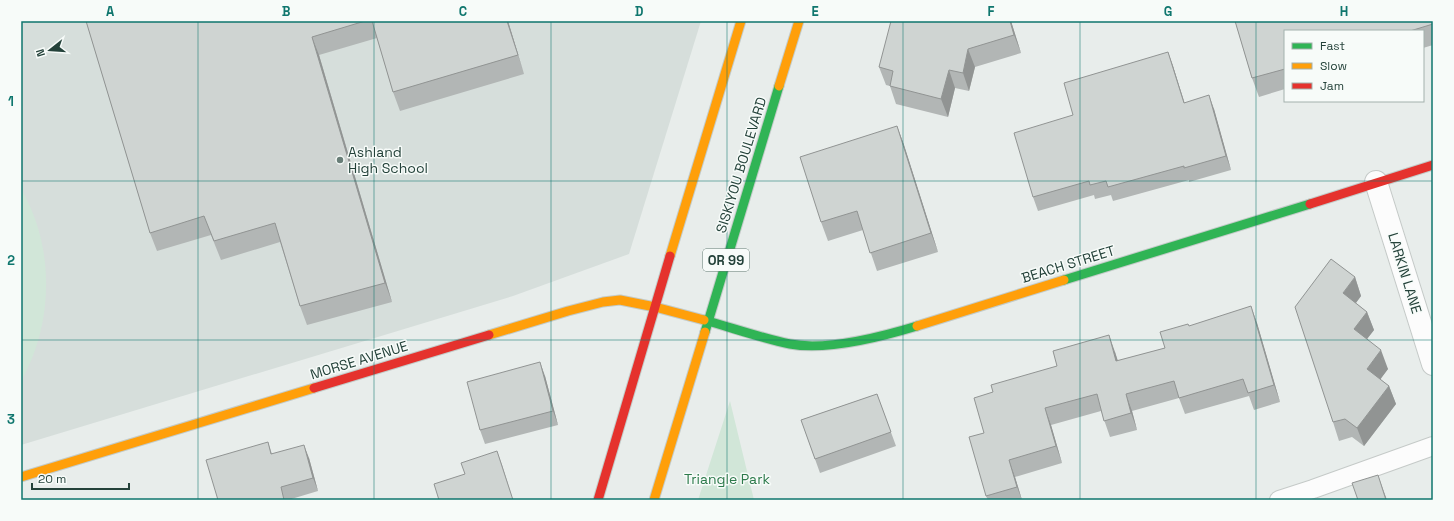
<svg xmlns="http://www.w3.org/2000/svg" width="1454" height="521" font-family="'Space Grotesk',sans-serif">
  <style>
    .built { fill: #d6dedb }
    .green { fill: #d1e6d8 }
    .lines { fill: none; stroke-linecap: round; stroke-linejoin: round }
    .lane-casing { stroke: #c5cac8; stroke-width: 20 }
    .street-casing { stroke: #c5cac8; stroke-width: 24 }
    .fast-casing { stroke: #c3cbc8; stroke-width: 11 }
    .slow-casing { stroke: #c3cbc8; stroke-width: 11 }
    .jam-casing { stroke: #c3cbc8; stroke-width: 11 }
    .lane { stroke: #fcfcfc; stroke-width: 18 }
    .street { stroke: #fcfcfc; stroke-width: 22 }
    .fast { stroke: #30b455; stroke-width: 9 }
    .slow { stroke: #ff9f0a; stroke-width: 9 }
    .jam { stroke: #e5322d; stroke-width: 9 }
    .wall { fill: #b2b6b5 }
    .shaded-wall { fill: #919493 }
    .building { fill: #cfd4d2; stroke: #919493 }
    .grid { fill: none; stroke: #0f766e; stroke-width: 1; stroke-opacity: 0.55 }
    .poi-dot { fill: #697e78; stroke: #f7fbf9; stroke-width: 1.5 }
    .labels { text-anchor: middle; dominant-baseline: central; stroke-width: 3; stroke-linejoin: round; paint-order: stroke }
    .shield { fill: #f7fbf9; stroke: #637a73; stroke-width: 1 }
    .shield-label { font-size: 13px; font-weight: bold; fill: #24423a }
    .poi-label { font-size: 14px; fill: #24423a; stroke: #f7fbf9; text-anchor: start }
    .street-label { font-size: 14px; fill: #24423a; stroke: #f7fbf9 }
    .park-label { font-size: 14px; fill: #2d7a4b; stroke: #f7fbf9 }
    .neatline { fill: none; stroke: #0f766e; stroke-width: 1.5 }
    .grid-label { font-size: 13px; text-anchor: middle; font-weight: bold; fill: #0f766e }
  </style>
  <rect width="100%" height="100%" fill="#e8edeb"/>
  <path class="built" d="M 21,21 L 701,21 L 629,254 L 513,296 L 21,445 Z"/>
  <path class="green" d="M 21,189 C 55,246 54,324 21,381 Z
    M 730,401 L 754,500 L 698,500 Z"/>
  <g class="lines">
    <defs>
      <path id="lane" d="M 1279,500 L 1313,489 L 1433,446"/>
      <path id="street" d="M 1376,182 L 1433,364"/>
      <path id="fast" d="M 1064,280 L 1310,204
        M 704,320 C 733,328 761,338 790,344 C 827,351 881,337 917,326
        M 705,332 L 779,86"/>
      <path id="slow" d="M 779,86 L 799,21
        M 670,256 L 741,21
        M 917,326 L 1064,280
        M 489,335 L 568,311 L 603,302 L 620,300 L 655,307 L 704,320
        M 21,477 L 314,388
        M 654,500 L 705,332"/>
      <path id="jam" d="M 1310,204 L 1433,165
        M 314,388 L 489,335
        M 598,500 L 670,256"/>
    </defs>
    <use href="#lane" class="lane-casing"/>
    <use href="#street" class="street-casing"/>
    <use href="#fast" class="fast-casing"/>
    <use href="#slow" class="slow-casing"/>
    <use href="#jam" class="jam-casing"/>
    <use href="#lane" class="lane"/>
    <use href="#street" class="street"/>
    <use href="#fast" class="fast"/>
    <use href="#slow" class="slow"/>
    <use href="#jam" class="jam"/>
  </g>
  <path class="wall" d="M 86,21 L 508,21 L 524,74 L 400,111 L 393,92 L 377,38 L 319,55 L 392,302 L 307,325 L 300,306 L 280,242 L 221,260 L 211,235 L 157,251 L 150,233 Z
    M 1011,21 L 1021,53 L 975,67 L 969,91 L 955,88 L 948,117 L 896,104 L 890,86 L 886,85 L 879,67 Z
    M 1235,21 L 1433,21 L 1433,45 L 1423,48 L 1423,31 L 1285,31 L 1285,89 L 1259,97 L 1252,78 Z
    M 1168,52 L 1173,66 L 1184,103 L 1214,109 L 1231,170 L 1189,182 L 1189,180 L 1113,201 L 1111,195 L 1095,199 L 1094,195 L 1038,211 L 1033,197 L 1073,115 Z
    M 897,126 L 904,145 L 938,252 L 877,271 L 863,230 L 828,241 L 821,222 Z
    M 1355,277 L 1361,296 L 1356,303 L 1367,312 L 1374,330 L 1367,339 L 1388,369 L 1380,379 L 1389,386 L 1396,404 L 1364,446 L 1352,437 L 1339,441 L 1333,422 Z
    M 1257,323 L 1280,402 L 1254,410 L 1249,396 L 1185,414 L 1179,398 L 1132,411 L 1137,430 L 1110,437 L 1101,411 L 1051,425 L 1062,463 L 1015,477 L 1022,500 L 988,500 L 986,496 L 984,433 L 993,392 L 1115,352 L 1118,361 L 1165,348 L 1189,326 Z
    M 545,376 L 558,425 L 485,444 L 480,430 Z
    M 877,394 L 896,446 L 820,473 L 801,420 Z
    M 268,442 L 272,454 L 309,458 L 318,491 L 288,500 L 218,500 Z"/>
  <path class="shaded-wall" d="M 507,21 L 508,21 L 524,74 L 518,55 Z
    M 1010,21 L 1011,21 L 1021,53 L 1014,35 Z
    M 312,37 L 319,55 L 392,302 L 385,283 Z
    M 968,49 L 975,67 L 969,91 L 963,73 Z
    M 1168,52 L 1173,66 L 1189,117 L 1184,103 Z
    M 949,70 L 955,88 L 948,117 L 941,99 Z
    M 1209,95 L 1214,109 L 1231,170 L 1226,156 Z
    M 897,126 L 904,145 L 938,252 L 931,233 Z
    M 1355,277 L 1361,296 L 1349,312 L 1343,293 Z
    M 1251,306 L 1257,323 L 1280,402 L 1274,385 Z
    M 1367,312 L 1374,330 L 1360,348 L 1354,329 Z
    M 1109,335 L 1115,352 L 1123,378 L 1116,361 Z
    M 1381,350 L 1388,369 L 1374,388 L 1367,369 Z
    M 540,362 L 545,376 L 558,425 L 553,411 Z
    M 1389,386 L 1396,404 L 1364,446 L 1357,428 Z
    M 1126,394 L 1132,411 L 1137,430 L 1131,413 Z
    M 1045,408 L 1051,425 L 1062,463 L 1056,446 Z
    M 304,445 L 309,458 L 318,491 L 313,478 Z
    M 497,451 L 502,465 L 513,500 Z
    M 1009,460 L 1015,477 L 1022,500 L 1017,487 Z
    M 1378,475 L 1384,492 L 1387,500 L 1386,500 Z"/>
  <path class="building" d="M 86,21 L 365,21 L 312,37 L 385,283 L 300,306 L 275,223 L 214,241 L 204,216 L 150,233 Z
    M 372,21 L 507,21 L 518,55 L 393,92 Z
    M 891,21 L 1010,21 L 1014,35 L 968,49 L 963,73 L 949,70 L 941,99 L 890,86 L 893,71 L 879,67 Z
    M 1235,21 L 1433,21 L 1433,24 L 1410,31 L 1285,31 L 1285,69 L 1252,78 Z
    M 1168,52 L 1184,103 L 1209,95 L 1226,156 L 1184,168 L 1184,166 L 1108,187 L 1106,181 L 1090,185 L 1089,181 L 1033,197 L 1014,133 L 1073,115 L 1064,83 Z
    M 897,126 L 931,233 L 870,253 L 857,211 L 821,222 L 800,157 Z
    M 1331,259 L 1355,277 L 1343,293 L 1367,312 L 1354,329 L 1381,350 L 1367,369 L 1389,386 L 1357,428 L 1345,419 L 1333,422 L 1295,307 Z
    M 1251,306 L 1274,385 L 1248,393 L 1243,379 L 1179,398 L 1174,381 L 1126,394 L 1131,413 L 1104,421 L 1097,394 L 1045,408 L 1056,446 L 1009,460 L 1017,487 L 986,496 L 969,437 L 984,433 L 974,398 L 993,392 L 991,385 L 1057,366 L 1053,351 L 1109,335 L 1116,361 L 1165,348 L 1160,332 L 1188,324 L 1189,326 Z
    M 540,362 L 553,411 L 480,430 L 467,382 Z
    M 877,394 L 891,432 L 815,459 L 801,420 Z
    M 268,442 L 271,454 L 304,445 L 313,478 L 281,487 L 284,500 L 218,500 L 206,460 Z
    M 497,451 L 513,500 L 439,500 L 434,484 L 465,474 L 461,463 Z
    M 1378,475 L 1386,500 L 1358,500 L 1352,483 Z"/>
  <path class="grid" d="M 198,21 L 198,500M 374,21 L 374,500M 551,21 L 551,500M 727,21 L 727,500M 903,21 L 903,500M 1080,21 L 1080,500M 1256,21 L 1256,500M 21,181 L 1433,181M 21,340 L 1433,340"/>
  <circle class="poi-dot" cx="340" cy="160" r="4"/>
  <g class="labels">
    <rect class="shield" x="703" y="249" width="46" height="22" rx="3"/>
    <g class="shield-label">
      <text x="726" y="260">OR 99</text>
    </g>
    <g class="poi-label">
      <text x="348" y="152">Ashland<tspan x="348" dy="16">High School</tspan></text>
    </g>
    <g class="street-label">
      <text transform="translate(741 165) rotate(-73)">SISKIYOU BOULEVARD</text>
      <text transform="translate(1068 264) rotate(-17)">BEACH STREET</text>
      <text transform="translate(1405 273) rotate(73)">LARKIN LANE</text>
      <text transform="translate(359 360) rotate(-17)">MORSE AVENUE</text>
    </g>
    <g class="park-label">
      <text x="727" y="479">Triangle Park</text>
    </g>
  </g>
  <rect width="1454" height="521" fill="none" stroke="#f7fbf9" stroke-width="44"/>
  <rect x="1284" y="30" width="140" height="72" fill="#f7fbf9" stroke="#a3b1ad"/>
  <rect x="1292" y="43" width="20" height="6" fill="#30b455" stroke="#a3b1ad"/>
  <text x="1320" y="50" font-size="12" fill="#24423a">Fast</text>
  <rect x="1292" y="63" width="20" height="6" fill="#ff9f0a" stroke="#a3b1ad"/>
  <text x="1320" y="70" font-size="12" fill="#24423a">Slow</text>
  <rect x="1292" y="83" width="20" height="6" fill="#e5322d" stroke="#a3b1ad"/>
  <text x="1320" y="90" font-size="12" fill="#24423a">Jam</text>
  <g transform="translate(50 50) rotate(253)" stroke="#f7fbf9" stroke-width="3" paint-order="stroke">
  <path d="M0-3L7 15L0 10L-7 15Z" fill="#24423a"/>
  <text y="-6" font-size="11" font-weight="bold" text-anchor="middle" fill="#24423a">N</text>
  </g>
  <path d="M32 483v6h97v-6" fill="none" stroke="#24423a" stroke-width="2"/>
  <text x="38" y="483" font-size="12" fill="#24423a" stroke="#f7fbf9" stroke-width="3" paint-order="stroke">20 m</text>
  <rect x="22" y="22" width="1410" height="477" class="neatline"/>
  <g class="grid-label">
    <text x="110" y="16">A</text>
    <text x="286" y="16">B</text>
    <text x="463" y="16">C</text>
    <text x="639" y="16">D</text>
    <text x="815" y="16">E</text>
    <text x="991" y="16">F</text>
    <text x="1168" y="16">G</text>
    <text x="1344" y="16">H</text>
    <text x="11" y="106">1</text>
    <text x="11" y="265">2</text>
    <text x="11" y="424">3</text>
  </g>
</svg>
